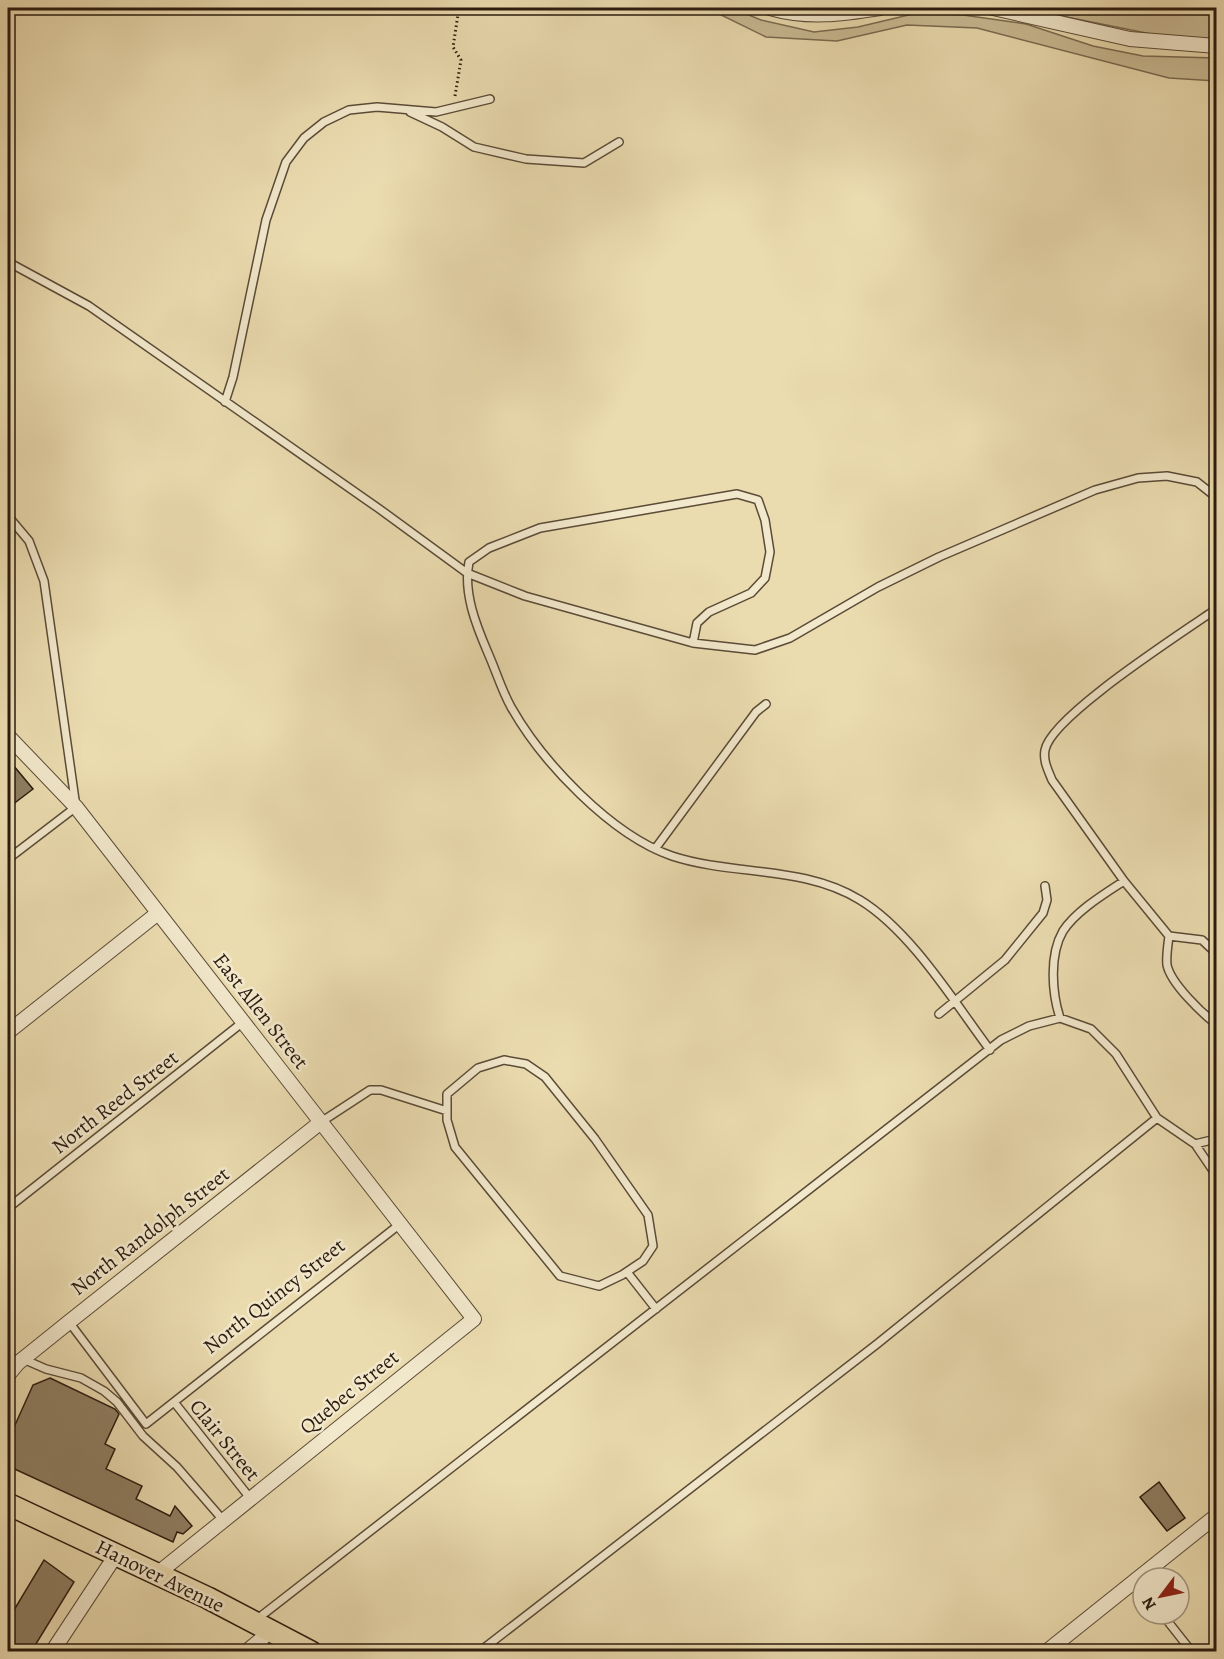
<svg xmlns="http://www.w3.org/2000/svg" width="1224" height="1659" font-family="Alegreya,serif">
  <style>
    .green { fill: #cabb95; stroke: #7a6b52; stroke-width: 1.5 }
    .building { fill: #8f7f63; stroke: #2b1b0f; stroke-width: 1.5 }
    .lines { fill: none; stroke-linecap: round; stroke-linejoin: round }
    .lane-casing { stroke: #5b4b37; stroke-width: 10 }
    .street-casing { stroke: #5b4b37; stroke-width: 16 }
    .primary-casing { stroke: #2b1b0f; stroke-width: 24 }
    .path { stroke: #2b1b0f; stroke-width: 3; stroke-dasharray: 1.5 3; stroke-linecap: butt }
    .lane { stroke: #f2e8cc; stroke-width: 7 }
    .street { stroke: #f2e8cc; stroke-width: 14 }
    .primary { stroke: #ebdcb0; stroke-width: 21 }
    .labels { text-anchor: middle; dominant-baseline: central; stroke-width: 5; stroke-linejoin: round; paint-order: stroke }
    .street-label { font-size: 21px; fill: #2b1b0f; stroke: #f2e8cc }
  </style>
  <rect width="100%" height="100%" fill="#ebdcb0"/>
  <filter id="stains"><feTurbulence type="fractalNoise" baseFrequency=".00333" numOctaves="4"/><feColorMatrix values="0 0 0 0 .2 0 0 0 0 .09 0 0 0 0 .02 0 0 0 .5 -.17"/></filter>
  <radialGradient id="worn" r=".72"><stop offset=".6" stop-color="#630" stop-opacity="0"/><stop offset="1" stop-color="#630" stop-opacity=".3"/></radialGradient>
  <path class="green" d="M 707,8 L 732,8 L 761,20 L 814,32 L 858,27 L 917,13 L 963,15 L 1026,24 L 1093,46 L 1143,56 L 1216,58 L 1216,81 L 1169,78 L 977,28 L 907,25 L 837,41 L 766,37 Z
    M 1022,8 L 1166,8 L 1216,16 L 1216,39 L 1166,37 Z"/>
  <path class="building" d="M 8,759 L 33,789 L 8,808 Z
    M 50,1378 L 115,1409 L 119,1414 L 105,1444 L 115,1449 L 106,1469 L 142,1486 L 136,1499 L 170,1516 L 175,1506 L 192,1526 L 183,1534 L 177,1532 L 173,1542 L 8,1466 L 8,1421 L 15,1425 L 33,1385 Z
    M 1159,1482 L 1185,1518 L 1167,1531 L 1140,1497 Z
    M 44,1560 L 74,1582 L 31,1652 L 8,1652 L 8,1620 Z"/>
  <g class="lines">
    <defs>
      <path id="lane" d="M 410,112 L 442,127 L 474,147 L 526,159 L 584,163 L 619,142
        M 8,262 L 89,306 L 378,508 L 467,573 L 525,596 L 693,643 L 755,650 L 790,638 L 878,587 L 939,557 L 1095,490 L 1138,478 L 1167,476 L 1197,482 L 1216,497
        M 225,402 L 233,377 L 266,220 L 286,162 L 304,138 L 324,122 L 349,110 L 377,107 L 436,112 L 490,99
        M 8,516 L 29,541 L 44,581 L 76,807 L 8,859
        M 1216,609 C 1184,632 1051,716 1045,750 C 1043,761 1048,770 1052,780 L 1124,881 L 1169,936 C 1168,944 1166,956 1167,965 C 1171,984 1202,1013 1216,1024
        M 693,643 L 697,623 L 709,612 L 751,593 L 765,578 L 770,552 L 765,520 L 758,500 L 737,494 L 540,528 L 489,548 L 469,562 C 463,593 476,625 488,653 C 496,671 502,691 511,707 C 542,762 611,835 672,856 C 733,876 803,865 860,900 C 911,931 954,1002 990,1050
        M 655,849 L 756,712 L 766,704
        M 1169,936 L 1202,940 L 1216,953
        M 939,1014 L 1005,960 L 1043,913 L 1047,900 L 1045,886
        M 1060,1018 C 1052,993 1049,955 1063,931 C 1076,911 1104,894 1124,881
        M 504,1060 L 526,1064 L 545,1077 L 595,1139 L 648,1215 L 653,1246 L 643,1261 L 622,1275 L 599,1286 L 560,1276 L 455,1147 L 447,1120 L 447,1094 L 478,1068 Z
        M 321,1122 L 370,1090 L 381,1090 L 447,1111
        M 1195,1144 L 1216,1139
        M 8,1208 L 243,1022
        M 627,1272 L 656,1309
        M 69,1322 L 146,1424 L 400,1224
        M 23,1359 L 46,1369 L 81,1378 L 104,1391 L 117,1402 L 143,1436 L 177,1467 L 223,1520
        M 174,1402 L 250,1498
        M 1135,1581 L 1143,1591
        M 1162,1614 L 1192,1652
        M 256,1620 L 1001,1040 L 1029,1026 L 1060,1018 L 1091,1029 L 1116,1054 L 1157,1118 L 1195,1144 L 1216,1175
        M 479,1652 L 877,1344 L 1157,1118"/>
      <path id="street" d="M 770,8 C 808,19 842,14 880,8
        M 993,8 L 1130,39 L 1216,46
        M 8,736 L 76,807 L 474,1319 L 157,1574
        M 8,1032 L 158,913
        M 8,1375 L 18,1363 L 69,1322 L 321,1122
        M 52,1652 L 116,1555
        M 246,1652 L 271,1631
        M 1046,1652 L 1216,1516"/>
      <path id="primary" d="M 8,1504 L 208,1598 L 311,1652"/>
    </defs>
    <use href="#lane" class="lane-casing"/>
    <use href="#street" class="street-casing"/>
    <use href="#primary" class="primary-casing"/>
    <path class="path" d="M 455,96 L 461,60 L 453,47 L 459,8"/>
    <use href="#lane" class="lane"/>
    <use href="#street" class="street"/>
    <use href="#primary" class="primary"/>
  </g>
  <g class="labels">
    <g class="street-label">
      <text transform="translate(261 1011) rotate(52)">East Allen Street</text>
      <text transform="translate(115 1102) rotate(-38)">North Reed Street</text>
      <text transform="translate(150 1231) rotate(-38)">North Randolph Street</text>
      <text transform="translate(274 1296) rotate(-38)">North Quincy Street</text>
      <text transform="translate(349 1392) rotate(-39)">Quebec Street</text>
      <text transform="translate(225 1440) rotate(51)">Clair Street</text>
      <text transform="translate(160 1576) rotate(26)">Hanover Avenue</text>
    </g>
  </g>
  <rect width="1224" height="1659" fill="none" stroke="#ebdcb0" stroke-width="30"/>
  <rect x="9" y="9" width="1206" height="1641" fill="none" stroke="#2b1b0f" stroke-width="3"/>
  <rect x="15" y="15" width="1194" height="1629" fill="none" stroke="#2b1b0f" stroke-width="1.5"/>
  <g transform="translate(1161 1596) rotate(238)"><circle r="28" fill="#f2e8cc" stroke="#a29680" stroke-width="1.5"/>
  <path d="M0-4.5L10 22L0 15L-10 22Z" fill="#8f2418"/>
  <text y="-9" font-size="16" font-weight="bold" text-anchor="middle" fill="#2b1b0f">N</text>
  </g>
  <rect width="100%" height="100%" filter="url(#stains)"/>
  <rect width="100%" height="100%" fill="url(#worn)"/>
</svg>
